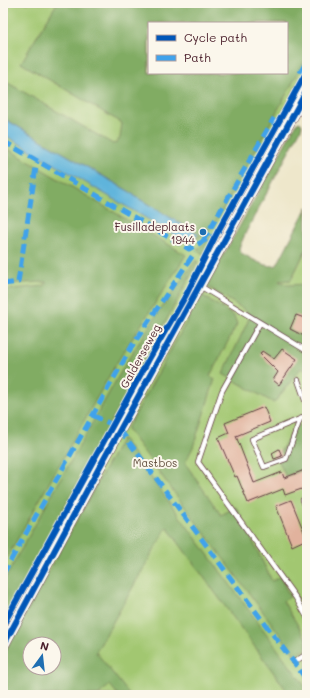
<svg xmlns="http://www.w3.org/2000/svg" width="310" height="698" font-family="Mali,sans-serif">
  <style>
    .green { fill: #a2c771; stroke: #76734e; fill-rule: evenodd }
    .forest { fill: #81ac63; stroke: #666647; fill-rule: evenodd }
    .water { fill: #5eb4db; stroke: #546a83 }
    .building { fill: #e1b29d }
    .lines { fill: none; stroke-linecap: round; stroke-linejoin: round }
    .service-casing { stroke: #633d43; stroke-width: 6 }
    .tertiary-casing { stroke: #633d43; stroke-width: 12 }
    .service { stroke: #fff; stroke-width: 4.5 }
    .tertiary { stroke: #fff; stroke-width: 11 }
    .quiet { stroke: #40a2eb; stroke-width: 5; stroke-dasharray: 10 5; stroke-linecap: butt }
    .cycleway-casing { stroke: #fbf7ec; stroke-width: 8 }
    .cycleway { stroke: #0057b8; stroke-width: 6 }
    .poi-dot { fill: #1f6fb2; stroke: #fbf7ec; stroke-width: 1.5 }
    .labels { text-anchor: middle; dominant-baseline: central; stroke-width: 4; stroke-linejoin: round; paint-order: stroke }
    .poi-label { font-size: 11px; fill: #4a1f2b; stroke: #fbf7ec; text-anchor: end }
    .street-label { font-size: 11px; fill: #4a1f2b; stroke: #fbf7ec }
    .park-label { font-size: 11px; fill: #645140; stroke: #fbf7ec }
  </style>
  <rect width="100%" height="100%" fill="#fbf7ec"/>
  <filter id="ink" filterUnits="userSpaceOnUse"><feTurbulence type="fractalNoise" baseFrequency=".025" numOctaves="2"/><feDisplacementMap in="SourceGraphic" scale="8" xChannelSelector="R" yChannelSelector="G"/><feConvolveMatrix kernelMatrix="1 2 1 2 8 2 1 2 1" color-interpolation-filters="sRGB"/></filter>
  <filter id="wash" filterUnits="userSpaceOnUse"><feTurbulence type="fractalNoise" baseFrequency=".012" numOctaves="4" result="noise"/><feDisplacementMap in="SourceGraphic" scale="16" xChannelSelector="R" yChannelSelector="G"/><feGaussianBlur stdDeviation="0.9" result="paint"/><feColorMatrix in="noise" values="0 0 0 0 0 0 0 0 0 0 0 0 0 0 0 0 0 1.4 0 .05"/><feComposite in="paint" operator="in"/></filter>
  <g filter="url(#wash)">
    <rect width="100%" height="100%" fill="#eee7cb"/>
    <path class="green" d="M 3,3 L 307,3 L 307,65 L 213,248 L 278,280 L 291,280 L 307,247 L 307,695 L 3,695 ZM 149,23 L 287,23 L 287,73 L 149,73 ZM 30,644 L 54,644 L 54,668 L 30,668 Z"/>
    <path class="forest" d="M 57,3 L 307,3 L 307,57 L 213,227 L 190,244 L 198,234 L 136,197 L 130,192 L 3,118 L 3,80 L 113,144 L 116,143 L 120,138 L 122,123 L 21,63 ZM 149,23 L 287,23 L 287,73 L 149,73 Z
      M 300,122 L 302,125 L 301,129 L 246,232 L 239,248 L 241,253 C 251,258 266,269 277,265 L 307,207 L 307,247 L 291,280 L 279,281 L 288,285 L 307,284 L 307,371 L 301,368 L 274,403 L 223,374 L 248,321 L 249,316 L 245,310 L 208,287 L 203,296 L 234,316 L 237,324 L 210,376 L 215,379 L 193,447 L 185,463 L 221,515 L 236,507 L 272,581 L 280,577 L 290,597 L 283,601 L 305,637 L 307,637 L 307,649 L 295,655 L 127,429 L 290,135 L 297,123 Z
      M 3,146 L 186,255 L 116,364 L 3,565 L 3,290 L 44,286 L 46,282 L 3,284 Z
      M 219,229 L 205,255 L 197,250 Z
      M 196,260 L 198,262 L 3,621 L 3,582 L 123,368 L 158,313 Z
      M 297,424 L 307,430 L 307,468 L 286,477 L 277,457 Z
      M 122,438 L 307,689 L 307,695 L 290,695 L 167,527 L 96,652 L 130,695 L 118,695 L 110,685 L 98,695 L 3,695 L 3,655 ZM 30,644 L 54,644 L 54,668 L 30,668 Z"/>
    <path class="water" d="M 3,118 L 130,192 L 136,197 L 198,234 L 190,244 L 3,134 Z"/>
    <g id="blocks">
      <path class="building" d="M 296,315 L 307,319 L 307,330 L 304,336 L 290,329 Z
        M 282,349 L 297,359 L 279,385 L 273,380 L 278,372 L 260,354 L 262,351 L 274,359 Z
        M 264,407 L 270,422 L 236,436 L 254,483 L 282,472 L 284,478 L 307,469 L 307,487 L 285,495 L 283,489 L 248,503 L 237,476 L 235,477 L 218,438 L 229,433 L 225,423 Z
        M 279,449 L 282,456 L 274,459 L 272,453 Z
        M 291,500 L 307,539 L 292,546 L 276,506 Z"/>
    </g>
  </g>
  <g filter="url(#ink)">
    <use href="#blocks" fill-opacity="0" stroke="#633d43" stroke-width="1"/>
    <g class="lines">
      <defs>
        <path id="service" d="M 200,286 L 307,351
          M 260,323 L 222,391 L 198,462 L 296,598 L 307,617
          M 298,380 L 307,406
          M 300,419 L 286,459 L 264,467 L 252,439 L 307,416
          M 307,498 L 303,500 L 307,509
          M 294,662 L 307,654"/>
        <path id="tertiary" d="M 3,646 L 99,468 L 307,90"/>
      </defs>
      <use href="#service" class="service-casing"/>
      <use href="#tertiary" class="tertiary-casing"/>
      <use href="#service" class="service"/>
      <use href="#tertiary" class="tertiary"/>
      <path class="quiet" d="M 300,73 L 307,61
        M 3,141 L 189,249 L 215,235
        M 203,241 L 274,118
        M 3,284 L 18,282 L 37,161
        M 92,415 L 113,425
        M 120,430 L 307,680
        M 3,574 L 132,346 L 195,252"/>
      <defs>
        <path id="cycleway" d="M 3,625 L 149,359 L 186,295 L 217,233 L 307,71
          M 3,646 L 99,468 L 307,90"/>
      </defs>
      <use href="#cycleway" class="cycleway-casing"/>
      <use href="#cycleway" class="cycleway"/>
    </g>
  </g>
  <circle class="poi-dot" cx="203" cy="232" r="4"/>
  <g class="labels">
    <g class="poi-label">
      <text x="195" y="226">Fusilladeplaats<tspan x="195" dy="13">1944</tspan></text>
    </g>
    <g class="street-label">
      <text transform="translate(140 356) rotate(-61)">Galderseweg</text>
    </g>
    <g class="park-label">
      <text x="155" y="462">Mastbos</text>
    </g>
  </g>
  <rect width="310" height="698" fill="none" stroke="#fbf7ec" stroke-width="16"/>
  <rect x="148" y="22" width="140" height="52" fill="#fbf7ec" stroke="#b4a19f"/>
  <rect x="156" y="35" width="20" height="6" fill="#0057b8" stroke="#b4a19f"/>
  <text x="184" y="42" font-size="12" fill="#4a1f2b">Cycle path</text>
  <rect x="156" y="55" width="20" height="6" fill="#40a2eb" stroke="#b4a19f"/>
  <text x="184" y="62" font-size="12" fill="#4a1f2b">Path</text>
  <g transform="translate(42 656) rotate(15)"><circle r="19" fill="#fbf7ec" stroke="#b4a19f"/>
  <path d="M0-3L7 15L0 10L-7 15Z" fill="#1f6fb2"/>
  <text y="-6" font-size="11" font-weight="bold" text-anchor="middle" fill="#4a1f2b">N</text>
  </g>
</svg>
